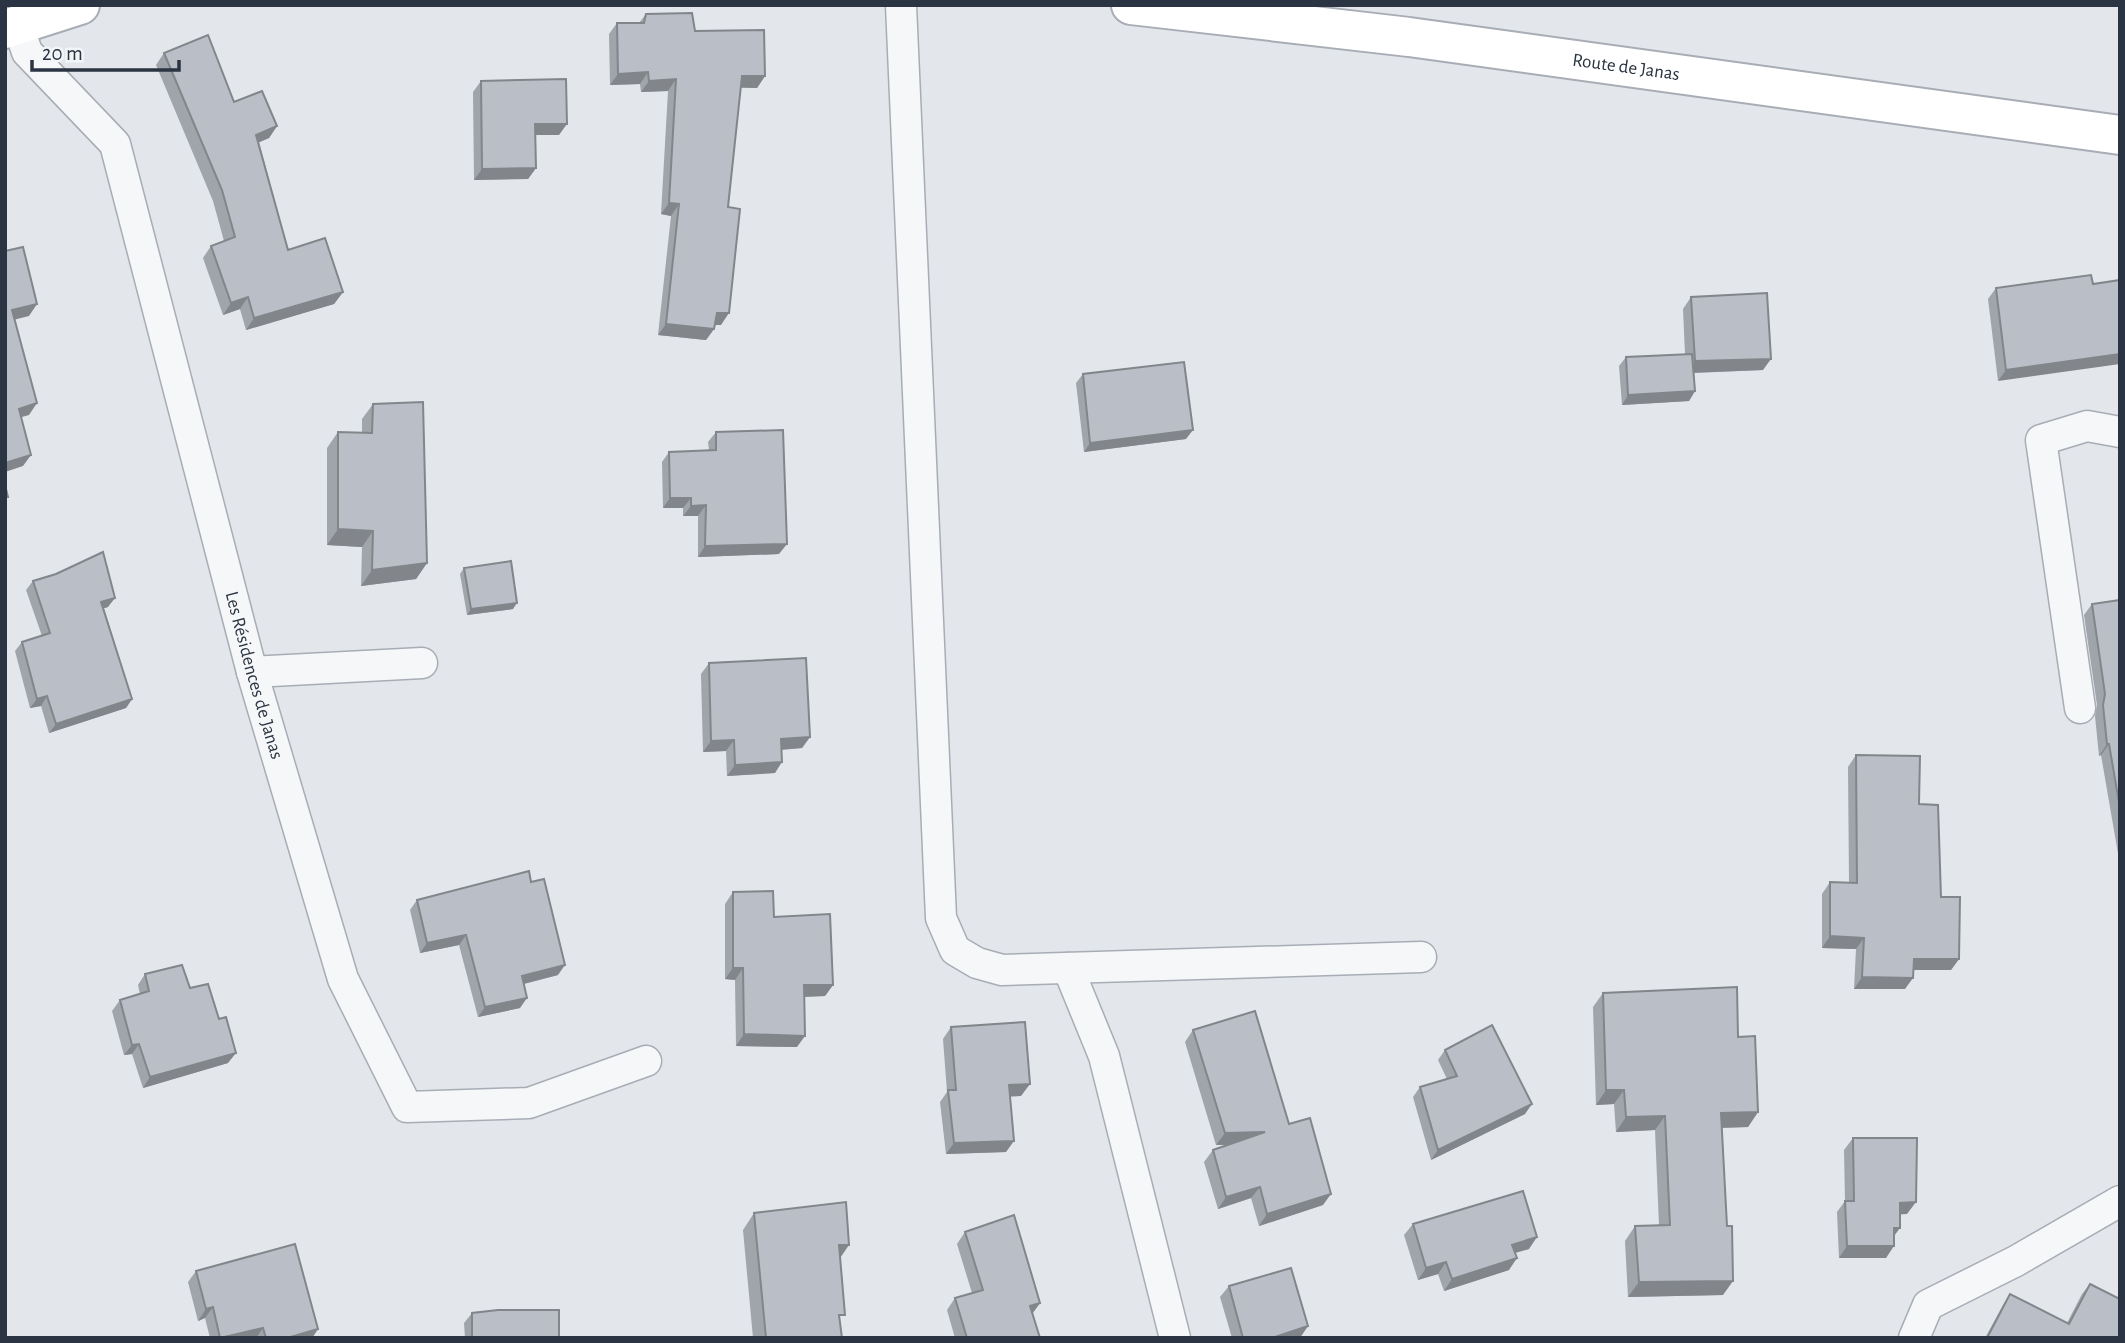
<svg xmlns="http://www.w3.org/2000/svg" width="2125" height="1343" font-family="'Alegreya Sans',sans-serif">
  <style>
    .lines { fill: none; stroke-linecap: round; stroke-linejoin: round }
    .lane-casing { stroke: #a8adb5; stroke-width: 33 }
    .secondary-casing { stroke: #a8adb5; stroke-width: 42 }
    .lane { stroke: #f5f7f9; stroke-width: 30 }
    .secondary { stroke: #fff; stroke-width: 38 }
    .wall { fill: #a0a4ab }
    .shaded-wall { fill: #82868b }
    .building { fill: #babfc7; stroke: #82868b; stroke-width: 2 }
    .labels { text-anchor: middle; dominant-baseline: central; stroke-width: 7; stroke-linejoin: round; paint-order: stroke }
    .street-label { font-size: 19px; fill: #2b3442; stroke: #f2f5f8 }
  </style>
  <rect width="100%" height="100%" fill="#e3e6eb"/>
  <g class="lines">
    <defs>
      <g id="lane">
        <path d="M 901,5 L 941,918 L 955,950 L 977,963 L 1002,970 L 1421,957"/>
        <path id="s1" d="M 18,25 L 27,52 L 115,144 L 252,672 L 343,979 L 407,1107 L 529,1103 L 646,1061"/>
        <path d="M 252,672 L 422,663"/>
        <path d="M 2080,708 L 2041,440 L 2087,426 L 2120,432"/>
        <path d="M 1068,968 L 1104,1056 L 1175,1338"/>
        <path d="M 1914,1338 L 1928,1305 L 2016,1261 L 2120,1201"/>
      </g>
      <g id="secondary">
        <path id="s2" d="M 1131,5 L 1409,37 L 2120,135"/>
        <path d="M 5,29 L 80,5"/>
      </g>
    </defs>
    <use href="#lane" class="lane-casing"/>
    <use href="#secondary" class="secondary-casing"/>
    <use href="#lane" class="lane"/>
    <use href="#secondary" class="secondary"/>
  </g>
  <path class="wall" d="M 646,14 L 695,31 L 765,76 L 757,88 L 741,88 L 728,207 L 721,325 L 715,325 L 714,329 L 706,340 L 658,335 L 671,216 L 661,214 L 668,91 L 641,92 L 640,84 L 610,85 L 609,34 L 617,23 L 639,23 Z
    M 164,53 L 234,102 L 277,126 L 269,138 L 259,142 L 288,250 L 343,292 L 334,304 L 246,330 L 240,309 L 223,315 L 203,258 L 211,246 L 224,241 L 213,201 L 156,65 Z
    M 481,81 L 559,135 L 535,135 L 536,168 L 528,179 L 474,180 L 473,92 Z
    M 2093,284 L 1998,381 L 1988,299 L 1996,288 Z
    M 1691,297 L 1763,370 L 1694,373 L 1695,391 L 1689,401 L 1622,405 L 1619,366 L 1626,357 L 1685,354 L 1683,309 Z
    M 1083,374 L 1186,439 L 1084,452 L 1076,383 Z
    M 373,404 L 427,563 L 416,579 L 361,586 L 362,547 L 327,545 L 327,448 L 338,432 L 362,432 L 362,419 Z
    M 716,432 L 779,554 L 698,557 L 698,516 L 683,516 L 683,508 L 663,508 L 662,462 L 669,452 L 709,450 L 708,442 Z
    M 464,568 L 513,609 L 467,615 L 460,574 Z
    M 33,581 L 108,607 L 104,608 L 132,699 L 126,708 L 49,733 L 41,706 L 30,708 L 15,651 L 22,642 L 42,636 L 26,590 Z
    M 2120,600 L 2120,865 L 2101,755 L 2099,756 L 2095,716 L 2097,705 L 2084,615 L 2092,604 Z
    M 709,663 L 810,737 L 802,748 L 782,750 L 775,773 L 727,776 L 726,751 L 703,752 L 701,674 Z
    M 1856,755 L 1919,804 L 1941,897 L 1959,959 L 1951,970 L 1914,970 L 1905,989 L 1854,989 L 1856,949 L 1822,948 L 1822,894 L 1830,882 L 1849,883 L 1848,767 Z
    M 531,882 L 558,975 L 524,984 L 520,1008 L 478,1017 L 459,945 L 420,953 L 410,910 L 417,900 Z
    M 733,892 L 774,917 L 833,985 L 825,996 L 805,997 L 797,1047 L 736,1046 L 735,980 L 725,979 L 725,904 Z
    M 145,974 L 190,988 L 228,1063 L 143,1088 L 132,1054 L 124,1055 L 112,1011 L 120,1000 L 140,994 L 138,985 Z
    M 1603,993 L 1738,1037 L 1758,1112 L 1748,1127 L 1722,1128 L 1723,1295 L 1628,1297 L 1625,1241 L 1635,1226 L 1659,1225 L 1655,1130 L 1616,1132 L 1614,1104 L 1596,1105 L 1593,1007 Z
    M 951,1027 L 1021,1096 L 1010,1096 L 1006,1152 L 946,1154 L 940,1102 L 947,1092 L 943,1039 Z
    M 1193,1030 L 1289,1124 L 1323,1205 L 1259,1226 L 1251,1198 L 1218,1209 L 1204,1162 L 1213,1150 L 1228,1145 L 1216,1145 L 1185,1042 Z
    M 1445,1050 L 1525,1114 L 1431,1160 L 1413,1097 L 1420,1087 L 1447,1079 L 1438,1060 Z
    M 1853,1138 L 1907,1214 L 1900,1214 L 1894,1236 L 1886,1258 L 1839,1258 L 1837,1212 L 1845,1201 L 1844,1150 Z
    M 754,1213 L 840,1258 L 840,1322 L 842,1338 L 753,1338 L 743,1230 Z
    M 1413,1224 L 1529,1249 L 1515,1253 L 1509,1270 L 1444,1291 L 1438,1274 L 1418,1280 L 1404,1235 Z
    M 965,1232 L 1040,1303 L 1033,1313 L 1040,1338 L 955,1338 L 947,1310 L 955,1298 L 972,1293 L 957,1244 Z
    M 196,1271 L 318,1329 L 312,1338 L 210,1338 L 205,1318 L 198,1321 L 188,1282 Z
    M 2090,1284 L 2120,1338 L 1985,1338 L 2003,1305 L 2010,1294 L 2067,1323 L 2082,1294 Z
    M 1229,1286 L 1300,1338 L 1232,1338 L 1220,1297 Z
    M 472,1313 L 559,1338 L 465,1338 L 464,1323 Z"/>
  <path class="shaded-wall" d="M 648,72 L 640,84 L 610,85 L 618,74 Z
    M 742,76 L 765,76 L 757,88 L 735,87 Z
    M 676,79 L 668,91 L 641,92 L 649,81 Z
    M 535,124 L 567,124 L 559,135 L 527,135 Z
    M 277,126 L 269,138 L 248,147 L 256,135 Z
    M 536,168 L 528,179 L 474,180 L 482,169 Z
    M 669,203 L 679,204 L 671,216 L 661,214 Z
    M 343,292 L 334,304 L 246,330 L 254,318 Z
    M 248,297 L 240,309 L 223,315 L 231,303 Z
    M 37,304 L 29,316 L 5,322 L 12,310 Z
    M 717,313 L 729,313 L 721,325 L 709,325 Z
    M 666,324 L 714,329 L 706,340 L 658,335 Z
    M 2120,354 L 2120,364 L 1998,381 L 2006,370 Z
    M 1771,359 L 1763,370 L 1686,373 L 1695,361 Z
    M 1695,391 L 1689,401 L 1622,405 L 1628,395 Z
    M 37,403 L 29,415 L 11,420 L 19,409 Z
    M 1193,430 L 1186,439 L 1084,452 L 1090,443 Z
    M 31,455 L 23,466 L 5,472 L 5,463 Z
    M 670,498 L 691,498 L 683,508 L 663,508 Z
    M 706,505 L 698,516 L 683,516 L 691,506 Z
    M 338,529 L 373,531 L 362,547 L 327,545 Z
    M 787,544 L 779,554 L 698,557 L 705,546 Z
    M 427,563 L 416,579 L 361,586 L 372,570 Z
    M 115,598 L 108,607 L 95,611 L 101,602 Z
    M 517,603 L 513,609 L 467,615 L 471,609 Z
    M 47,696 L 41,706 L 30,708 L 37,699 Z
    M 132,699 L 126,708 L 49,733 L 56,724 Z
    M 810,737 L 802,748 L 774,750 L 781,739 Z
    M 734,740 L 726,751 L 703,752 L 711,741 Z
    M 2107,744 L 2109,744 L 2101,755 L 2099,756 Z
    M 782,762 L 775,773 L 727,776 L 735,765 Z
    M 466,935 L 459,945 L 420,953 L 427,943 Z
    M 1830,936 L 1864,938 L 1856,949 L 1822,948 Z
    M 1914,959 L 1959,959 L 1951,970 L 1906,970 Z
    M 565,965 L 558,975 L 515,986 L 522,976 Z
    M 733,968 L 743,968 L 735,980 L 725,979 Z
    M 1862,977 L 1913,978 L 1905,989 L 1854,989 Z
    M 804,985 L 833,985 L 825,996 L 796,997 Z
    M 527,998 L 520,1008 L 478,1017 L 485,1007 Z
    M 744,1034 L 805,1036 L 797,1047 L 736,1046 Z
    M 139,1044 L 132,1054 L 124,1055 L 132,1045 Z
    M 236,1053 L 228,1063 L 143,1088 L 150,1077 Z
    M 1030,1084 L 1021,1096 L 1001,1097 L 1009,1085 Z
    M 1606,1090 L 1624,1090 L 1614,1104 L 1596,1105 Z
    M 1532,1104 L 1525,1114 L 1431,1160 L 1438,1150 Z
    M 1758,1112 L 1748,1127 L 1711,1128 L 1721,1113 Z
    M 1665,1116 L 1655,1130 L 1616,1132 L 1626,1117 Z
    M 1265,1132 L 1257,1144 L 1216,1145 L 1225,1133 Z
    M 1014,1141 L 1006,1152 L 946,1154 L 954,1143 Z
    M 1260,1187 L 1251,1198 L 1218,1209 L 1226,1197 Z
    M 1331,1194 L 1323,1205 L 1259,1226 L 1267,1214 Z
    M 1916,1202 L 1907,1214 L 1891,1215 L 1900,1203 Z
    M 1894,1228 L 1900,1228 L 1891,1240 Z
    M 1537,1237 L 1529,1249 L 1504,1256 L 1512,1245 Z
    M 839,1245 L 849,1245 L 838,1261 Z
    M 1847,1246 L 1894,1246 L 1886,1258 L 1839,1258 Z
    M 1517,1258 L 1509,1270 L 1444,1291 L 1452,1279 Z
    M 1446,1262 L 1438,1274 L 1418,1280 L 1426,1268 Z
    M 1733,1281 L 1723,1295 L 1628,1297 L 1639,1282 Z
    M 1040,1303 L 1031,1315 L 1030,1306 Z
    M 213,1307 L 205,1318 L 198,1321 L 206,1309 Z
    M 1308,1326 L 1300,1338 L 1272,1338 Z
    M 263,1328 L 256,1338 L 224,1338 Z
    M 318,1329 L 312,1338 L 287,1338 Z"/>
  <path class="building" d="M 692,13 L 695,31 L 764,30 L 765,76 L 742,76 L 728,207 L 740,209 L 729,313 L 717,313 L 714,329 L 666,324 L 679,204 L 669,203 L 676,79 L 649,81 L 648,72 L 618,74 L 617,23 L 644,23 L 646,14 Z
    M 208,35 L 234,102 L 262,91 L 277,126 L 256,135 L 288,250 L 325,238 L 343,292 L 254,318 L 248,297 L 231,303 L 211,246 L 235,237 L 222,190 L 164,53 Z
    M 566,79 L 567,124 L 535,124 L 536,168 L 482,169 L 481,81 Z
    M 23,247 L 37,304 L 12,310 L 37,403 L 19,409 L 31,455 L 5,463 L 5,251 Z
    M 2091,275 L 2093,284 L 2120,280 L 2120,354 L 2006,370 L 1996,288 Z
    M 1767,293 L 1771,359 L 1695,361 L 1691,297 Z
    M 1692,354 L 1695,391 L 1628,395 L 1626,357 Z
    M 1184,362 L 1193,430 L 1090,443 L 1083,374 Z
    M 423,402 L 427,563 L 372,570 L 373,531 L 338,529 L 338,432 L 372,433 L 373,404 Z
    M 783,430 L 787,544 L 705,546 L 706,505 L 691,506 L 691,498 L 670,498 L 669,452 L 716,450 L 716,432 Z
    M 5,485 L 8,497 L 5,497 Z
    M 103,552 L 115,598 L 101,602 L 132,699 L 56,724 L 47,696 L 37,699 L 22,642 L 50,633 L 33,581 L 56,574 Z
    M 511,561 L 517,603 L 471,609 L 464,568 Z
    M 2120,600 L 2120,808 L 2109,744 L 2107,744 L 2103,705 L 2105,694 L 2092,604 Z
    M 806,658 L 810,737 L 781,739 L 782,762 L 735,765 L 734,740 L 711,741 L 709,663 Z
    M 1856,755 L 1920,756 L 1919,804 L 1938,805 L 1941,897 L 1960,897 L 1959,959 L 1914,959 L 1913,978 L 1862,977 L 1864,938 L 1830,936 L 1830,882 L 1857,883 Z
    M 529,871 L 531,882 L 544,879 L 565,965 L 522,976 L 527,998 L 485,1007 L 466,935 L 427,943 L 417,900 Z
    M 773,891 L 774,917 L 830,914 L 833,985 L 804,985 L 805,1036 L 744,1034 L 743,968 L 733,968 L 733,892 Z
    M 182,965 L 190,988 L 208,984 L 219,1019 L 226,1017 L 236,1053 L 150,1077 L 139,1044 L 132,1045 L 120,1000 L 149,991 L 145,974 Z
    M 1737,987 L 1738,1037 L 1755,1036 L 1758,1112 L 1721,1113 L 1727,1226 L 1732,1226 L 1733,1281 L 1639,1282 L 1635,1226 L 1670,1225 L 1665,1116 L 1626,1117 L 1624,1090 L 1606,1090 L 1603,993 Z
    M 1255,1011 L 1289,1124 L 1310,1118 L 1331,1194 L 1267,1214 L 1260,1187 L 1226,1197 L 1213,1150 L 1265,1132 L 1225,1133 L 1193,1030 Z
    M 1025,1022 L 1030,1084 L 1009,1085 L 1014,1141 L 954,1143 L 948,1090 L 956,1090 L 951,1027 Z
    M 1492,1025 L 1532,1104 L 1438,1150 L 1420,1087 L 1457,1076 L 1445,1050 Z
    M 1853,1138 L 1917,1138 L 1916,1202 L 1900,1203 L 1900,1228 L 1894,1228 L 1894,1246 L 1847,1246 L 1845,1201 L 1854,1201 Z
    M 1523,1191 L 1537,1237 L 1512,1245 L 1517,1258 L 1452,1279 L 1446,1262 L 1426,1268 L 1413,1224 Z
    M 846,1202 L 849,1245 L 839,1245 L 845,1315 L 839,1315 L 842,1338 L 766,1338 L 754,1213 Z
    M 1014,1215 L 1040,1303 L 1030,1306 L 1040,1338 L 967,1338 L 955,1298 L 983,1290 L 965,1232 Z
    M 295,1244 L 318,1329 L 287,1338 L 266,1338 L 263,1328 L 220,1338 L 213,1307 L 206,1309 L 196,1271 Z
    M 1291,1268 L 1308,1326 L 1272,1338 L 1243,1338 L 1229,1286 Z
    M 2090,1284 L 2120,1299 L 2120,1338 L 1987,1338 L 2010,1294 L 2069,1324 Z
    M 498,1310 L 559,1310 L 559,1338 L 472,1338 L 472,1313 Z"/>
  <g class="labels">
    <g class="street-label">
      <text stroke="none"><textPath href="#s2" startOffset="499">Route de Janas</textPath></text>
      <text stroke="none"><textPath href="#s1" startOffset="705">Les Résidences de Janas</textPath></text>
    </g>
  </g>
  <rect width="2125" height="1343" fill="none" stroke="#2b3442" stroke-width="14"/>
  <path d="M32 60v10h147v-10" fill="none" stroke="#2b3442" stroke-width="3.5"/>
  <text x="42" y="60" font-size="21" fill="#2b3442" stroke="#f2f5f8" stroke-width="5" paint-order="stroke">20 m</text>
</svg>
